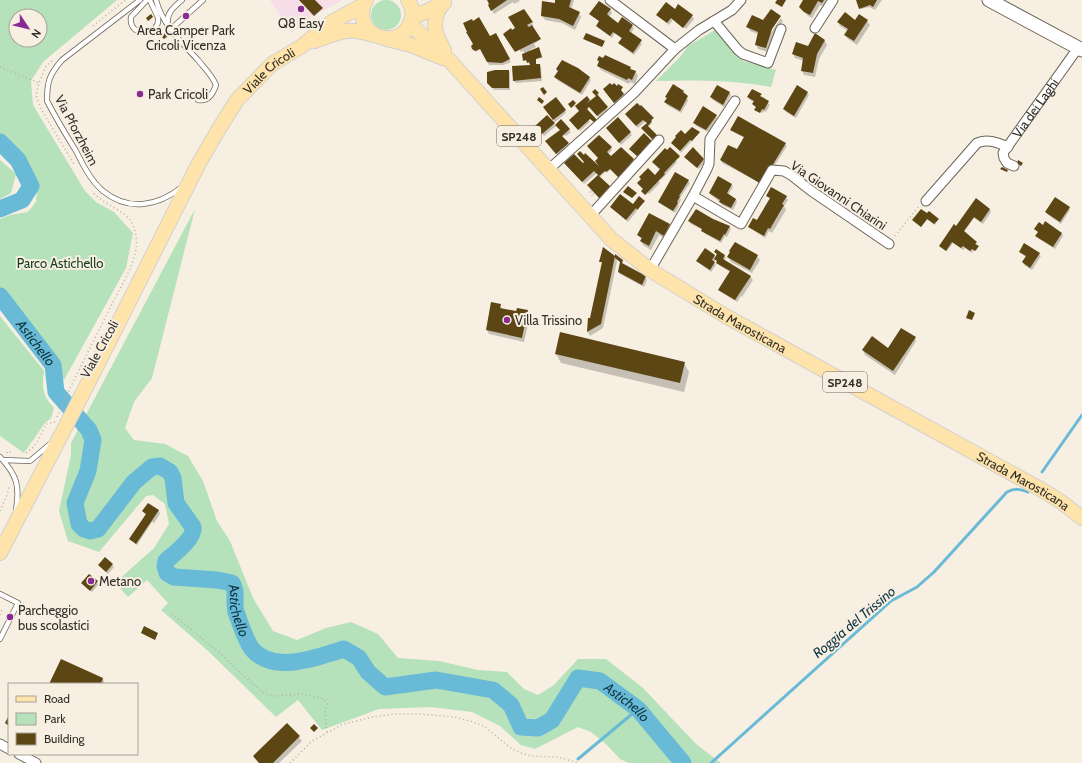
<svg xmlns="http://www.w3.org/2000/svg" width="1082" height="763" font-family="Cabin,sans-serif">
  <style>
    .commercial { fill: #f7dee8 }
    .green { fill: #b5e1bb; fill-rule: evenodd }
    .shadow { fill: #0003 }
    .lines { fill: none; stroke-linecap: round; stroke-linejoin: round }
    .stream { stroke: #68bad7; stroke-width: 3 }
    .river { stroke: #68bad7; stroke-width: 17 }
    .building { fill: #5c4614 }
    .lane-casing { stroke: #6c6559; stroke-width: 6 }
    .street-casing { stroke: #6c6559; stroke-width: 11 }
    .secondary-casing { stroke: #6c6559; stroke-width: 15 }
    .primary-casing { stroke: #d2d1d0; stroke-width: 16 }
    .path { stroke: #b5afa4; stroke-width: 1.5; stroke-dasharray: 1 3; stroke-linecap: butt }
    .lane { stroke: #fff; stroke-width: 4.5 }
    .street { stroke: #fff; stroke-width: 9 }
    .secondary { stroke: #fff; stroke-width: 13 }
    .primary { stroke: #fee3ab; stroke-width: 14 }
    .poi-dot { fill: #892a94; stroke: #f7efe1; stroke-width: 1.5 }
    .labels { text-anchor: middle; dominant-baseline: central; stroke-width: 4; stroke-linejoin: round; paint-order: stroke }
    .shield { fill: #f7efe1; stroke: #6d6961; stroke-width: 1 }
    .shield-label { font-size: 12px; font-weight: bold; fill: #322f2a }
    .poi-label { font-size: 13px; fill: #322f2a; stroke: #f7efe1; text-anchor: start }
    .street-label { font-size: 13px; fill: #322f2a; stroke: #f7efe1 }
    .park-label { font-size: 13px; fill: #133d1d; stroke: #f7efe1 }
    .water-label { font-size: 14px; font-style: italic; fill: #103643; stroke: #f7efe1 }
  </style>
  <rect width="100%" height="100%" fill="#f7efe1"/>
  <path class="commercial" d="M 270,0 L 342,0 L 310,18 L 291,33 Z"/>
  <path class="green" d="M371 15a15 15 0 1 1 30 0a15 15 0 1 1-30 0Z
    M 0,0 L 117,0 L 43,62 L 31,81 L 33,105 L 85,191 L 96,202 L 114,212 L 133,233 L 126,268 L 64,380 L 0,288 L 0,219 L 10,215 L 28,212 L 36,202 L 37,187 L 20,156 L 0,136 ZM 16,16 L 40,16 L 40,40 L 16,40 Z
    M 715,30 L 719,30 L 743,61 L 776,70 L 771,87 C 733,80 695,80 656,81 L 680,57 L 688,46 Z
    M 0,160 L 16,174 L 11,193 L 0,199 Z
    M 195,209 L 152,378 L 134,402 L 125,428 L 134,440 L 165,444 L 188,456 L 203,481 L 217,521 L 230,541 L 253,598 L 273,631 L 297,640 L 326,628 L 351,622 L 378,634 L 398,658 L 439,661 L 478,670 L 507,672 L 524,689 L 538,695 L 554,685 L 578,659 L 606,659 L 643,688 L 696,744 L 721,763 L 629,763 L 620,759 L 607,745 L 591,732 L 578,727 L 535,749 L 521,745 L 500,726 L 472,712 L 431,707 L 379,709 L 322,730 L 298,700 L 276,717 L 207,650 L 161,610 L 168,603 L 147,580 L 128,597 L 115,583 L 154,548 L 169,524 L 165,504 L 153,495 L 146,496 L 99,552 L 68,541 L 59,511 L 71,455 L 71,443 Z
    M 0,316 L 44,371 C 42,388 42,395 54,408 L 51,418 L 45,423 L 24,453 L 0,436 Z"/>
  <path class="shadow" d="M 488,0 L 519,0 L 520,1 L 514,4 L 513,2 L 494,14 L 489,5 L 491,5 Z
    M 556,0 L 574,0 L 571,10 L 579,13 L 581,17 L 575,30 L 562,23 L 545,20 L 542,16 L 555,4 Z
    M 804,0 L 827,0 L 825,7 L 820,5 L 812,18 L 808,16 L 800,7 Z
    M 857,0 L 882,0 L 875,10 L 869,7 L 861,9 Z
    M 610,10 L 612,13 L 609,17 L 619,24 L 632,26 L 634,28 L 631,33 L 642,44 L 634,55 L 621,45 L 620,43 L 622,39 L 615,33 L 612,38 L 599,28 L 597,26 L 600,22 L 591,14 Z
    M 675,10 L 692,16 L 694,19 L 686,29 L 684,27 L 683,28 L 673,20 L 669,25 L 659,16 Z
    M 771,10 L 781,17 L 779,17 L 769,33 L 770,34 L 781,18 L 783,21 L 774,34 L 768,52 L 758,49 L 756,44 L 758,34 L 750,31 L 748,27 L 764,21 Z
    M 867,21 L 870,25 L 857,45 L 848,39 L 845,35 L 848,31 L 840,26 L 838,22 Z
    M 472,22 L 489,38 L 495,34 L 511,62 L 503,65 L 489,65 L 481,49 L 476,52 L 473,46 L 474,45 Z
    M 532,23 L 533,25 L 532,26 L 540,40 L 534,44 L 536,47 L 530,50 L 531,51 L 539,49 L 542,58 L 536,59 L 536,65 L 540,65 L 541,68 L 542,81 L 516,83 L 514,81 L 513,67 L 532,66 L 530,63 L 528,63 L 528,61 L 524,60 L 525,54 L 524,51 L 521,52 L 520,51 L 512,31 Z
    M 169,32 L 172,35 L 170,35 L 165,39 L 163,36 Z
    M 815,35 L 825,41 L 827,45 L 819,59 L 815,77 L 804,75 L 802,71 L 804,61 L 795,58 L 793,54 L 808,48 Z
    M 598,60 L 630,68 L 636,72 L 638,76 L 635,84 L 630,82 L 629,84 L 601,70 L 598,66 L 600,63 Z
    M 509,71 L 510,74 L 510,90 L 494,90 L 490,85 Z
    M 558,72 L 589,77 L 591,80 L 582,95 L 557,80 L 555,77 Z
    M 617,88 L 622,88 L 620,92 L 625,98 L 616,105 L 605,92 Z
    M 595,90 L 599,94 L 597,96 L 608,110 L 599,118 L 587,103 L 585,105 L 589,109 L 587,110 L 598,122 L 596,124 L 584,111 L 582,112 L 590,122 L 580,131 L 570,120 L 580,111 L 575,105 L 572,108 L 570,104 L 573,101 L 576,106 L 587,97 L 590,102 L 597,96 L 593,92 Z
    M 683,91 L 682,95 L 687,98 L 688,101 L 681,113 L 667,105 L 665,102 Z
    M 730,93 L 731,95 L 724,107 L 713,100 L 711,97 Z
    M 807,93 L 809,95 L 796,118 L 786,112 L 784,109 Z
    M 762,96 L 770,105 L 766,112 L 764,111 L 762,113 L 756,110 L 756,112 L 756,110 L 757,108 L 753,104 L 754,102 L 750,100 L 748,97 L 759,101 Z
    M 638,103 L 653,119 L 651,121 L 652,123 L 649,126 L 646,121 L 638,128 L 626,114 Z
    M 546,110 L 565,110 L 566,113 L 555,122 Z
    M 716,116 L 717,119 L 708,132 L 696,126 L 695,123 Z
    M 618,119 L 632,135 L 621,145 L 609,131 Z
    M 561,121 L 571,132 L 566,136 L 565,135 L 562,137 L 569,146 L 558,156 L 548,144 L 561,130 L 557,125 L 544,136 L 538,128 L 554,124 L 555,126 Z
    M 732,131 L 785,144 L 787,146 L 773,168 L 764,187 L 755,180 L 722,163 L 721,160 L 729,146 L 737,150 L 745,138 Z
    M 700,132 L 681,153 L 672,143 L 677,138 Z
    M 611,148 L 612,150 L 608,154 L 611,157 L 621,148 L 635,162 L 631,167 L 611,169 L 607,173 L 606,171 L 599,178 L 602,201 L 596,194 L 599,175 L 597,173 L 584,184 L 567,166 L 583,164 L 600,169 L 602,167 L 597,162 Z
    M 670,148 L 680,158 L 678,159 L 674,157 L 677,162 L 661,180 L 658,177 L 660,170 L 653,162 L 670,154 Z
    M 693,149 L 705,162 L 699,169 L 687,159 Z
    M 658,178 L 660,183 L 649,194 L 648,193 L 646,195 L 642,192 Z
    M 688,181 L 690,183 L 680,198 L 681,200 L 678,205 L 679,206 L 675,213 L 661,204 L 659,202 Z
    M 731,184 L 733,187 L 728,195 L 736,199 L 737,202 L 733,210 L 722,205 L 720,202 L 711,195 L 710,193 Z
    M 768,197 L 786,197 L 788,200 L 784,206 L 786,210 L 772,233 L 769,231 L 765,238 L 753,230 L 756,221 L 771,199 Z
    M 644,201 L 638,210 L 635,206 L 637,211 L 628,222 L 611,207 L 633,206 Z
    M 1069,207 L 1070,210 L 1061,224 L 1048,215 L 1046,212 Z
    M 990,209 L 991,212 L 983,224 L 974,218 L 964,232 L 976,243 L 978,248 L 976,251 L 974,249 L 972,253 L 965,248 L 963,250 L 953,243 L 947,251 L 940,247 L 940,246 L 960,229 L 967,213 Z
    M 921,210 L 938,219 L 935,225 L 928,219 L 921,227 L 914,221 Z
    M 696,211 L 730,227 L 731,229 L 727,237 L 725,236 L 721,243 L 704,233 L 703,230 L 691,224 L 689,221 Z
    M 650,214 L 669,225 L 672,229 L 666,239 L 659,235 L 651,250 L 643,245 L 641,241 L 642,240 L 638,235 Z
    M 1062,233 L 1063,236 L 1055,249 L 1038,238 L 1037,236 Z
    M 603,248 L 616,258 L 623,261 L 622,264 L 645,277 L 647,280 L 644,287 L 620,274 L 619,272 L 621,262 L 615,257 L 617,261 L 603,328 L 590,336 L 588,332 L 589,319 L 591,319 L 602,264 L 601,261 Z
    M 715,252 L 725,256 L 726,258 L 724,261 L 750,276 L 753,280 L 742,297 L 741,296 L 737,302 L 721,292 L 719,290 L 730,272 L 719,265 L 715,259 L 714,262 L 716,265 L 711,272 L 699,263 L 697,261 L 715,256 L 716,258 L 718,256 Z
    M 1020,252 L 1039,254 L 1041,256 L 1032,270 L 1024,265 L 1023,262 L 1026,257 Z
    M 757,256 L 760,260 L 752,273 L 731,262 L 728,257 Z
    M 500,305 L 502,309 L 517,312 L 527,311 L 530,316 L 524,342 L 489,334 L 487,330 Z
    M 915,338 L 916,341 L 895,375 L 865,355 L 863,350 L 888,349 Z
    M 556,354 L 684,363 L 689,372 L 684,392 L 561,363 Z
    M 149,504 L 159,511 L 160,514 L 154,523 L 152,522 L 137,545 L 130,539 L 146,515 L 143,511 Z
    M 105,558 L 114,567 L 108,574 L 99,565 Z
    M 97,582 L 98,585 L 92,592 L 83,583 Z
    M 61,660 L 103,679 L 105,684 L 50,684 Z
    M 287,724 L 302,741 L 279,763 L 259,763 L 254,756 Z"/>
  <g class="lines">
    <path class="stream" d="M 1042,472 L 1082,415
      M 578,759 L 638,709
      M 711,763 L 891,601 L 917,587 L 934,572 L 1007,492 C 1015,488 1020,489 1028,492"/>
    <g class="river">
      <path d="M 0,142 L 18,160 L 31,186 L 22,200 L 0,209"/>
      <path id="s1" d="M 0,296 L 53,365 L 56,392 L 89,430 L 93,440 L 88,471 L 75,503 L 79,524 L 84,529 L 90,531 L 98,529 L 134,482 L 152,467 L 160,466 L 170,472 L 173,478 L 176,503 L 193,527 C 195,538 174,554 166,561 L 165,566 L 167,573 L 174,577 L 217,580 L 232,583 C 238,591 233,602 236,612 C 240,622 245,640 252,649 C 274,675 317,657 344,649 L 359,658 L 368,672 L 385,687 L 436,680 L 493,690 L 511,705 L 521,727 L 538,728 L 552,720 L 578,678 L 600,681 L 638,709 L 683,763"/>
    </g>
  </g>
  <path class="building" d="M 299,0 L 315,0 L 323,8 L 314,16 Z
    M 487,0 L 507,0 L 491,11 L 488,5 L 489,4 Z
    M 555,0 L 571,0 L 569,7 L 580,12 L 573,26 L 559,19 L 541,16 L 542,1 L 555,3 Z
    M 777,0 L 786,0 L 782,7 L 775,3 Z
    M 803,0 L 824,0 L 822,3 L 818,1 L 810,15 L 804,12 L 799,7 Z
    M 856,0 L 877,0 L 873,7 L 870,5 L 859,9 Z
    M 599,1 L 611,9 L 607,14 L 609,16 L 618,23 L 622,17 L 633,25 L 629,31 L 642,40 L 633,53 L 618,43 L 622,38 L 613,32 L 610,36 L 596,26 L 599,21 L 589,14 Z
    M 666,2 L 675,9 L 678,4 L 693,15 L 683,28 L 671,18 L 667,23 L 656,15 Z
    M 524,9 L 533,22 L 527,25 L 529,27 L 532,25 L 541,39 L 515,52 L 503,34 L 511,28 L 512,30 L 515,28 L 508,17 Z
    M 771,9 L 781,16 L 772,29 L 766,48 L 755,45 L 758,32 L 746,27 L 752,15 L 763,20 Z
    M 845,12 L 855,20 L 859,14 L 868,20 L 854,41 L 844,35 L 848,29 L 837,22 Z
    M 151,14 L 153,17 L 148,21 L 146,18 Z
    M 479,17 L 490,36 L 496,33 L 510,59 L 502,63 L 487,62 L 480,49 L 475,51 L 472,49 L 471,46 L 473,44 L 466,32 L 467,32 L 463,23 L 472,19 L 473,21 Z
    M 169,30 L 172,34 L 170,36 L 169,34 L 164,39 L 161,36 Z
    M 586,33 L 605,41 L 602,47 L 583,39 Z
    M 815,33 L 825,40 L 817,54 L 813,73 L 801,71 L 803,58 L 792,54 L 796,42 L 808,46 Z
    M 539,47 L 542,57 L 536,59 L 536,64 L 540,64 L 541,78 L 513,81 L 512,66 L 530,65 L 529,62 L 527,63 L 526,60 L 523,61 L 522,54 Z
    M 605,55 L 631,67 L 630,69 L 636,71 L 632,80 L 628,78 L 627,80 L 597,66 L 599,61 L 597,60 L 599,56 L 603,58 Z
    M 562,60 L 578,68 L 590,77 L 580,93 L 554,77 L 558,71 L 556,69 Z
    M 495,70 L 509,70 L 509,88 L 492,88 L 487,83 L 487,72 Z
    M 610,83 L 612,85 L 614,83 L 617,86 L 618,84 L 623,87 L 621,90 L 624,94 L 614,103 L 603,89 Z
    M 673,84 L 684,91 L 683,92 L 688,96 L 680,111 L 664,102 L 667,98 L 665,97 Z
    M 717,85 L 730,92 L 723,105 L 710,97 Z
    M 797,85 L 808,92 L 794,116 L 783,109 Z
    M 543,87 L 547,92 L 544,95 L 540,89 Z
    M 595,89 L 599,93 L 597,94 L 608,107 L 597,116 L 589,107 L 587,109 L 598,121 L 595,123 L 590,119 L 578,130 L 569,120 L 579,111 L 575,106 L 587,96 L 590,100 L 586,104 L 596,96 L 592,92 Z
    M 752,89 L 762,94 L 760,96 L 769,101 L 764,110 L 762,109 L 760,113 L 754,110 L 756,107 L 752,104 L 754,101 L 747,97 Z
    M 539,97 L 544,101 L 542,104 L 537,100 Z
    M 556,97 L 566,110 L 553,120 L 543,107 Z
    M 573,100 L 576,103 L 571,108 L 568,104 Z
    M 637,103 L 640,106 L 641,105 L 654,118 L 651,120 L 652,121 L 648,126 L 658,136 L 653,140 L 641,128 L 647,123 L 643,120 L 636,126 L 625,114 Z
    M 703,106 L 717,115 L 706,130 L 693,123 Z
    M 547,115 L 555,123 L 542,134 L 535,126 Z
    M 738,116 L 786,143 L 769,171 L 763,185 L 720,160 L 728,145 L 737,149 L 744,137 L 730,130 Z
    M 618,117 L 631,132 L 619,143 L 606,128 Z
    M 561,119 L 570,129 L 562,136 L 569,143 L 556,154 L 545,141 L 560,130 L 555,125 Z
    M 692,127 L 700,132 L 692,141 L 690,140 L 680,151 L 671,143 L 676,137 L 675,136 L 681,130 L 685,134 Z
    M 644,133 L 653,142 L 638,157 L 629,149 Z
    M 599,135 L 612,147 L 607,152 L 611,156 L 621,147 L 634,159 L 630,164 L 631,165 L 619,178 L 610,169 L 606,172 L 605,171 L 599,176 L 611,187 L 600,199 L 587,185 L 598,175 L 594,171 L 582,182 L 564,163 L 574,154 L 583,163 L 584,162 L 577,154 L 580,151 L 584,155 L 585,153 L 599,166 L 595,161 L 598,158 L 587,146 Z
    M 670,147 L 680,156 L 664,173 L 665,174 L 645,195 L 641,191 L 643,189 L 637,183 L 641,179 L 639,177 L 648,168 L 655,175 L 660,169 L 652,162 L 665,148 L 667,150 Z
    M 693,147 L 704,159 L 697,168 L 684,157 Z
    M 1018,160 L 1023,163 L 1021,166 L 1017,163 Z
    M 1002,167 L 1008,170 L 1007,172 L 1000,169 Z
    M 675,172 L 689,180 L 679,196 L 680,196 L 677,202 L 678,203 L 673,211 L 658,202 Z
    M 718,176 L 732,184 L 727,193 L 736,199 L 731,208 L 719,202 L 720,200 L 709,193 Z
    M 628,186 L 637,193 L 632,198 L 623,192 Z
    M 771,187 L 787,196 L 782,204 L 784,205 L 770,229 L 768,228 L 764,236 L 748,227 L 753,218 L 757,220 L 770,198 L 766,196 Z
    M 620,194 L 633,204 L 639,196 L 645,201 L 637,210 L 636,208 L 626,220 L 610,207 Z
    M 1055,197 L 1070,207 L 1060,222 L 1045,212 Z
    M 976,198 L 990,209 L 981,222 L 974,217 L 964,231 L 977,242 L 975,244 L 979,246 L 975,251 L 972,249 L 970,251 L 963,246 L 961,248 L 952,242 L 946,251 L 939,246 L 954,224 L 956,226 Z
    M 696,209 L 713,219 L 730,226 L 725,235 L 724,234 L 720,241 L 701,231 L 702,229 L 688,221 Z
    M 921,209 L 927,213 L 929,211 L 939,219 L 934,224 L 927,219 L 921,227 L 912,220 Z
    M 649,213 L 670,224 L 664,236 L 656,231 L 649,246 L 640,241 L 642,238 L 637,235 Z
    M 1045,221 L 1062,233 L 1053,247 L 1035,236 L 1038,232 L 1034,229 L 1039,222 L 1043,225 Z
    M 735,242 L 758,255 L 750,270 L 727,257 L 730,252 L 729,251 Z
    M 1024,243 L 1040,253 L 1030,268 L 1022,262 L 1026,256 L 1019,252 Z
    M 603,247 L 615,256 L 601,324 L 587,332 L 588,318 L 590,318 L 602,262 L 599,262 Z
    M 705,248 L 715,255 L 712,260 L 715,262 L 710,270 L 696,261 Z
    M 716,249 L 725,255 L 723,259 L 751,276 L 735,300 L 718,290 L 730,271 L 716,263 L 717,261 L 714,259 L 717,254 L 714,252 Z
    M 615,254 L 623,260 L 622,263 L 646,276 L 642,285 L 618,272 L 620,262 L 615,258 Z
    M 491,302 L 501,304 L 500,308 L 516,311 L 517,308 L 528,310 L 522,338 L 486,330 Z
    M 969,310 L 975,313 L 972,320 L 966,318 Z
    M 901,328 L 916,337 L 893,371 L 862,350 L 872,336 L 888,348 Z
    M 560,332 L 685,362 L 680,383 L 555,354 Z
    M 148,503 L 159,510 L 136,544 L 129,539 L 146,514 L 142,511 Z
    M 105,557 L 113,564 L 106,572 L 98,565 Z
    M 89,574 L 98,581 L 90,591 L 81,583 Z
    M 144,626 L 158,633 L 155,640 L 141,633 Z
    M 61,659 L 103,678 L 101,684 L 49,684 Z
    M 9,715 L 9,726 L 5,723 Z
    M 287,723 L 300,736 L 273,763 L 259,763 L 253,756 Z
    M 314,724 L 318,728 L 314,732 L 310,728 Z"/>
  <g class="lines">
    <defs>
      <path id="lane" d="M 140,0 L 62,60 C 49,75 47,82 47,101 C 56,118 66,135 76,151 C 83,165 91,181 103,191 C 129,212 158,206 182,187
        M 147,0 L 131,17 C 128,39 161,35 158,18 C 156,12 152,6 150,0
        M 156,0 C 162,24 182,43 198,60 C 205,69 212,75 216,85 C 213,94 208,102 198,100
        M 168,23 C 166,13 175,6 182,0
        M 171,29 L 203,0
        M 0,457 C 17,475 20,486 16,510
        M 3,460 L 30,461 L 49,445
        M 0,594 L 18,603 L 0,639"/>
      <g id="street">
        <path d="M 610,0 L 675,49"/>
        <path d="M 714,21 L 738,50 L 743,54 L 768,63 L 781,29"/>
        <path d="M 815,28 L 833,0"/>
        <path id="s2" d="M 1014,166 L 1007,163 L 1004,158 L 1003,153 L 1078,48"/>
        <path d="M 548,170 L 634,93 L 675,49 L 699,30 L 732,10 L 741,0"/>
        <path d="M 693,196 L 741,224 L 772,170 L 784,171 L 791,175 L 810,190 L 889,244"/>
        <path d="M 926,201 L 977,143 C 987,138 998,143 1008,147"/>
        <path d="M 590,216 L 659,140"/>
        <path d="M 650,270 L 693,196 L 707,169 L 709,164 L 710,139 L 735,101"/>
        <path d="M 0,744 L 9,749"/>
        <path d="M 19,754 L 36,763"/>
      </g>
      <path id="secondary" d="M 989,0 L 1082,50"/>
      <g id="primary">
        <path d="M 366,0 C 348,34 400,55 411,21 C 414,14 412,6 408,0"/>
        <path d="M 442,5 C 430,20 435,35 444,50"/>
        <path d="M 412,18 L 444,3"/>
        <path id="s3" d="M 410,24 L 450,61 L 611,239 L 650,270 L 729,318 L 1042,490 L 1060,501 L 1082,518"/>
        <path d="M 387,39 L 411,45 L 443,58"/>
        <path d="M 315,41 C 341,31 347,27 374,35"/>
        <path id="s4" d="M 0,553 L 85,389 L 199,163 L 220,127 L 237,100 L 272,64 L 302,46 L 332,22 L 363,5"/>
      </g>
    </defs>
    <use href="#lane" class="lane-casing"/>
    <use href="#street" class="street-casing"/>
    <use href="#secondary" class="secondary-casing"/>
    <use href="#primary" class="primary-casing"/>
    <path class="path" d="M 93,26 L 125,0
      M 52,61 L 46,66 L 39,83 L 36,95 L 41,109 L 75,166
      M 0,67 L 39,83
      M 591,190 L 594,194 L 593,196 L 590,193 Z
      M 895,236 L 919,206
      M 57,417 C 73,381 91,346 109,310 C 118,291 132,271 136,249 C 137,242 136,232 133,225 C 127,210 102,205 92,191
      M 7,453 L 8,451 L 13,453
      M 26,453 C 36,447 41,435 46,424 L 55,422
      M 0,511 L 7,495 L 9,487
      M 172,614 L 221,654 L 237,670 L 265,694 L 277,696 L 303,694 L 324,699 L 327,703 L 325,712 L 327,733
      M 0,615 L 3,608
      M 290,763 L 312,741 L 343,724 L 373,717 L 394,714 L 420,714 L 454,717 L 470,721 L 484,726 L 512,749 L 521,753 L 531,756 L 558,757 L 578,763"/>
    <use href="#lane" class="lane"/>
    <use href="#street" class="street"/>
    <use href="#secondary" class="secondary"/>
    <use href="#primary" class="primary"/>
  </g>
  <g class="poi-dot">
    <circle cx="301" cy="9" r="4"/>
    <circle cx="186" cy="16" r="4"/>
    <circle cx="140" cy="94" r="4"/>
    <circle cx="507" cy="320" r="4"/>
    <circle cx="91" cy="581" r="4"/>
    <circle cx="10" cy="617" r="4"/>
  </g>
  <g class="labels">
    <g class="shield">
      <rect x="497" y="126" width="44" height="20" rx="3"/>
      <rect x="823" y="372" width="44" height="20" rx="3"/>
    </g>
    <g class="shield-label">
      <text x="519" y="136">SP248</text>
      <text x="845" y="382">SP248</text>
    </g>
    <g class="poi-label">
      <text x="301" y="23" text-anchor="middle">Q8 Easy</text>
      <text x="186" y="30" text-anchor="middle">Area Camper Park<tspan x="186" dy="15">Cricoli Vicenza</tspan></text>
      <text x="148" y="94">Park Cricoli</text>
      <text x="515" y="320">Villa Trissino</text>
      <text x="99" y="581">Metano</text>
      <text x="18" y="610">Parcheggio<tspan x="18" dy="15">bus scolastici</tspan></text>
    </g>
    <g class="street-label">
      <text stroke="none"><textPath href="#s4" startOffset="555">Viale Cricoli</textPath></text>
      <text stroke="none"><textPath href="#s2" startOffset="74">Via dei Laghi</textPath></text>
      <text transform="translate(77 130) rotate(62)">Via Pforzheim</text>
      <text transform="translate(839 195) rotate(34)">Via Giovanni Chiarini</text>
      <text stroke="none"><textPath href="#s3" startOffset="449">Strada Marosticana</textPath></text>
      <text transform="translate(99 349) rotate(-61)">Viale Cricoli</text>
      <text stroke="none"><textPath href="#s3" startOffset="773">Strada Marosticana</textPath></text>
    </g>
    <g class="park-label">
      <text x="60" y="263">Parco Astichello</text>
    </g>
    <g class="water-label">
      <text stroke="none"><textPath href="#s1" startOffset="59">Astichello</textPath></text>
      <text stroke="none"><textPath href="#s1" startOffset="600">Astichello</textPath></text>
      <text transform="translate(854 622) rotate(-40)">Roggia del Trissino</text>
      <text stroke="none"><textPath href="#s1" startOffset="1092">Astichello</textPath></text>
    </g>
  </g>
  <rect x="8" y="683" width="130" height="72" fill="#f7efe1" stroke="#a8a298"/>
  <rect x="16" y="696" width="20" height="6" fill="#fee3ab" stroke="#a8a298"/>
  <text x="44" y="703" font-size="12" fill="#322f2a">Road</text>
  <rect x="16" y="713" width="20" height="12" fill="#b5e1bb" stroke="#a8a298"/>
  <text x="44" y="723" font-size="12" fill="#322f2a">Park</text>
  <rect x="16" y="733" width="20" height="12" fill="#5c4614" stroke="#a8a298"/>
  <text x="44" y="743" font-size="12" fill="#322f2a">Building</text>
  <g transform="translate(28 28) rotate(125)"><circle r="19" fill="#f7efe1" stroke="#a8a298"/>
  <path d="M0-3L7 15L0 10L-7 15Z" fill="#892a94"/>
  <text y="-6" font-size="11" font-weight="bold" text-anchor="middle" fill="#322f2a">N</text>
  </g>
</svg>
